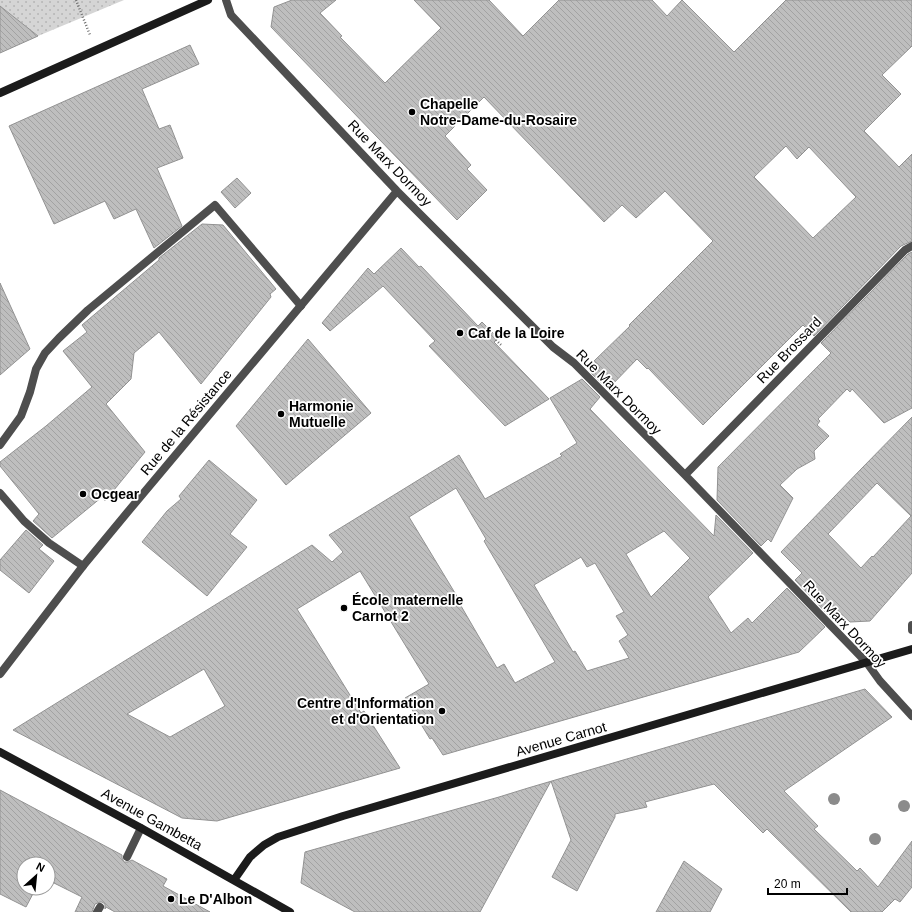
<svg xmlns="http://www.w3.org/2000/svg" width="912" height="912" font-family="Helvetica,sans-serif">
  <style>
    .park { fill: url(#park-dots) }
    .building { fill: url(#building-back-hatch); stroke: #929292; fill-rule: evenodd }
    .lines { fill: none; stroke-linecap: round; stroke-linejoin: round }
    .path { stroke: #707070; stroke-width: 2.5; stroke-dasharray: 1 2; stroke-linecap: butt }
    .lane { stroke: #4e4e4e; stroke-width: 8 }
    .street { stroke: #4e4e4e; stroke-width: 8 }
    .secondary { stroke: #1b1b1b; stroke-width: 8 }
    .tree { fill: #8b8b8b }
    .poi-dot { fill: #000; stroke: #fff; stroke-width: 1.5 }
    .labels { text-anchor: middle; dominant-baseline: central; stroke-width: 3.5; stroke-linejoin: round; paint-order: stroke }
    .poi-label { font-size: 14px; font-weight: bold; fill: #000; stroke: #fff; text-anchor: start }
    .street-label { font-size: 14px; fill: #000; stroke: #fff }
  </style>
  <defs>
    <pattern id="park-dots" width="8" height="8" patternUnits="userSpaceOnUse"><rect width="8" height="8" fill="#d5d5d5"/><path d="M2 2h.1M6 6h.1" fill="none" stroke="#b5b5b5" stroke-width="1.8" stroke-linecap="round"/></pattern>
    <pattern id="building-back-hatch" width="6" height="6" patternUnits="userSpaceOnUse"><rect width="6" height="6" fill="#bebebe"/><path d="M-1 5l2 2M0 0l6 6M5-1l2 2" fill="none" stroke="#a2a2a2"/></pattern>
  </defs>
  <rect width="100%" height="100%" fill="#fff"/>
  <path class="park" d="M 0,0 L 124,0 L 38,36 L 0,6 Z"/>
  <path class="building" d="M 292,0 L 336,0 L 320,13 L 342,36 L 340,37 L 385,83 L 441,28 L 414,0 L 489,0 L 523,36 L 559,0 L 652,0 L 667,16 L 682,0 L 734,52 L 786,0 L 912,0 L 912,46 L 882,75 L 901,94 L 864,131 L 899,167 L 912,154 L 912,241 L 901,246 L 814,336 L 803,325 L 703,425 L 648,368 L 647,369 L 637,359 L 608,389 L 591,373 L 600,368 L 594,361 L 630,326 L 629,325 L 713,241 L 665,191 L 636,218 L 622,205 L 604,222 L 484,97 L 445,136 L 471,165 L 467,169 L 487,190 L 457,220 L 271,27 L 274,7 ZM 786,146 L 797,159 L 809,147 L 856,197 L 813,238 L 754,177 Z
    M 0,6 L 38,36 L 0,53 Z
    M 190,45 L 199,64 L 142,89 L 159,129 L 170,125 L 183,158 L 157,168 L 182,226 L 154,248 L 136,209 L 114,219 L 105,201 L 54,224 L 9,126 Z
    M 237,178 L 251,193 L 235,208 L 221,192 Z
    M 202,224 L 223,225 L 276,289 L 270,294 L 271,297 L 201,384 L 159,332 L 134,353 L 131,379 L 106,404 L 145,452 L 105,501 L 102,497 L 52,538 L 33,521 L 39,514 L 0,466 L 0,462 L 46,426 L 92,387 L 63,351 L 87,332 L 82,325 L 159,260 L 159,258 Z
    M 401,248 L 419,267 L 421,266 L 478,326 L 482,322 L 498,338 L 494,342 L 549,399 L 505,426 L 429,346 L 435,341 L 383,286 L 330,331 L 322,323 L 368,268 L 374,274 Z
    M 912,252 L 912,408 L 884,423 L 852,389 L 850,392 L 847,389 L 818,419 L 820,421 L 817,425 L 829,436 L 814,451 L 815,459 L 797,469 L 780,485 L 793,498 L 771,542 L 768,539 L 761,546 L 717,500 L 718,467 L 831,353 L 821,343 L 908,254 Z
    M 0,283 L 30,349 L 0,375 Z
    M 308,339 L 371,413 L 286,485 L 236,426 Z
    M 582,379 L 600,397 L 590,409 L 620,440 L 714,536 L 716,515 L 753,553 L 708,597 L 731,633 L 748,618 L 752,623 L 787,588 L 825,627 L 799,652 L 443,755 L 432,738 L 430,739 L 405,698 L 429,684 L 360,571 L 297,609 L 361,713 L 364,711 L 400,768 L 217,821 L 182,818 L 13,730 L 312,545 L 332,562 L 343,552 L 329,535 L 459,455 L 485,499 L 562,456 L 560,454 L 577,443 L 550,398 ZM 456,488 L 486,539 L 484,541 L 555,662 L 515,683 L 504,664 L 497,668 L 457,599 L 458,598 L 409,517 ZM 664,531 L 690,558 L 651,597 L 626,554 ZM 581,557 L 587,567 L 595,563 L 624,612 L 616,616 L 628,635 L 619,641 L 629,658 L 587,671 L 575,651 L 573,652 L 534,585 ZM 204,669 L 225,706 L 170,737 L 127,714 Z
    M 912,417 L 912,573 L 870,621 L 850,622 L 840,613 L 833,620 L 795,580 L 802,573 L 781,552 L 862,468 ZM 877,483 L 911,516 L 873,557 L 872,556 L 861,568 L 828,534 Z
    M 209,460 L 257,500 L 230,534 L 247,547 L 207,596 L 142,542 L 167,511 L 181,499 L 179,496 Z
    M 26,530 L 43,545 L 39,549 L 54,561 L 29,593 L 0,570 L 0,560 Z
    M 865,689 L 892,717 L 784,791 L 818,826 L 814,829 L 857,871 L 860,868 L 878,887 L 912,841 L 912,887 L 900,902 L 895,899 L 882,912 L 851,912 L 767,829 L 763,833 L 714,784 L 645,802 L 647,807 L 615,814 L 615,817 L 577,891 L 552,877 L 571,840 L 551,781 L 480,912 L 355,912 L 301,883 L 305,852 L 499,797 L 528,788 Z
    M 0,790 L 122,855 L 122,858 L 124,862 L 128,862 L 132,860 L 167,879 L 163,886 L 210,912 L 115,912 L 106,907 L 105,909 L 105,904 L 102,902 L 100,902 L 95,904 L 92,912 L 75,912 L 82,897 L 48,880 L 48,864 L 24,864 L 24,888 L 36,888 L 26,907 L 0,894 Z
    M 684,861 L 722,889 L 710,912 L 656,912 Z"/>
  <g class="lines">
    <path class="path" d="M 76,0 L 90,35
      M 496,340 L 501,345"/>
    <path class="lane" d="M 0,445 L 21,416 L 30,392 L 36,369 L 45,353 L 59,338 L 88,310 L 215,205 L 301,306
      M 0,493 L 24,521 L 49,543 L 83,566
      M 127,857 L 141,828
      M 97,912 L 100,907"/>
    <path class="street" d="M 226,0 L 231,15 L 397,191 L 553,347 L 574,363 L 685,475 L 867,663 L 880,681 L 912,716
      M 685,475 L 905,250 L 912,246
      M 912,625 L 912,630
      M 0,674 L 83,566 L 131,508 L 397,191"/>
    <path class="secondary" d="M 0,93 L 208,0
      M 0,752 L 141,828 L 290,912
      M 234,880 L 250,857 L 264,845 L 278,837 L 343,816 L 912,649"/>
  </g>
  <g class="tree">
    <circle cx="834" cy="799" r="6"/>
    <circle cx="904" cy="806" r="6"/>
    <circle cx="875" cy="839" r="6"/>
  </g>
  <g class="poi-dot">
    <circle cx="412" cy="112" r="4"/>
    <circle cx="460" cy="333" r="4"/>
    <circle cx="281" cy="414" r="4"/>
    <circle cx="83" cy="494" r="4"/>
    <circle cx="344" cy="608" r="4"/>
    <circle cx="442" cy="711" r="4"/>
    <circle cx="171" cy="899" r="4"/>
  </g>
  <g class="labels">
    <g class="poi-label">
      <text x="420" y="104">Chapelle<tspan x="420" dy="16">Notre-Dame-du-Rosaire</tspan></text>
      <text x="468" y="333">Caf de la Loire</text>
      <text x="289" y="406">Harmonie<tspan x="289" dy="16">Mutuelle</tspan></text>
      <text x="91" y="494">Ocgear</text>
      <text x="352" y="600">École maternelle<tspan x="352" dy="16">Carnot 2</tspan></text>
      <text x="434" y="703" text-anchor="end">Centre d'Information<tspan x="434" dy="16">et d'Orientation</tspan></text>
      <text x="179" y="899">Le D'Albon</text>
    </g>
    <g class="street-label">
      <text transform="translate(390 163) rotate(46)">Rue Marx Dormoy</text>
      <text transform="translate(789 350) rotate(-46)">Rue Brossard</text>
      <text transform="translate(619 392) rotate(45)">Rue Marx Dormoy</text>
      <text transform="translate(186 422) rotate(-50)">Rue de la Résistance</text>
      <text transform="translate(845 624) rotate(47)">Rue Marx Dormoy</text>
      <text transform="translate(561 739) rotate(-16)">Avenue Carnot</text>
      <text transform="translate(152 819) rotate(29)">Avenue Gambetta</text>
    </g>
  </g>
  <g transform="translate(36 876) rotate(27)"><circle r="19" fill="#ffffff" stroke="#999999"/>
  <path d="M0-3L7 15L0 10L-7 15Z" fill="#000000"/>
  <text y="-6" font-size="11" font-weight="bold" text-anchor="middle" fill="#000000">N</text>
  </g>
  <path d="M768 888v6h79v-6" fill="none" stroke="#000000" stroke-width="2"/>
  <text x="774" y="888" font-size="12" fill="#000000" stroke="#ffffff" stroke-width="3" paint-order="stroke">20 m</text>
</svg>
